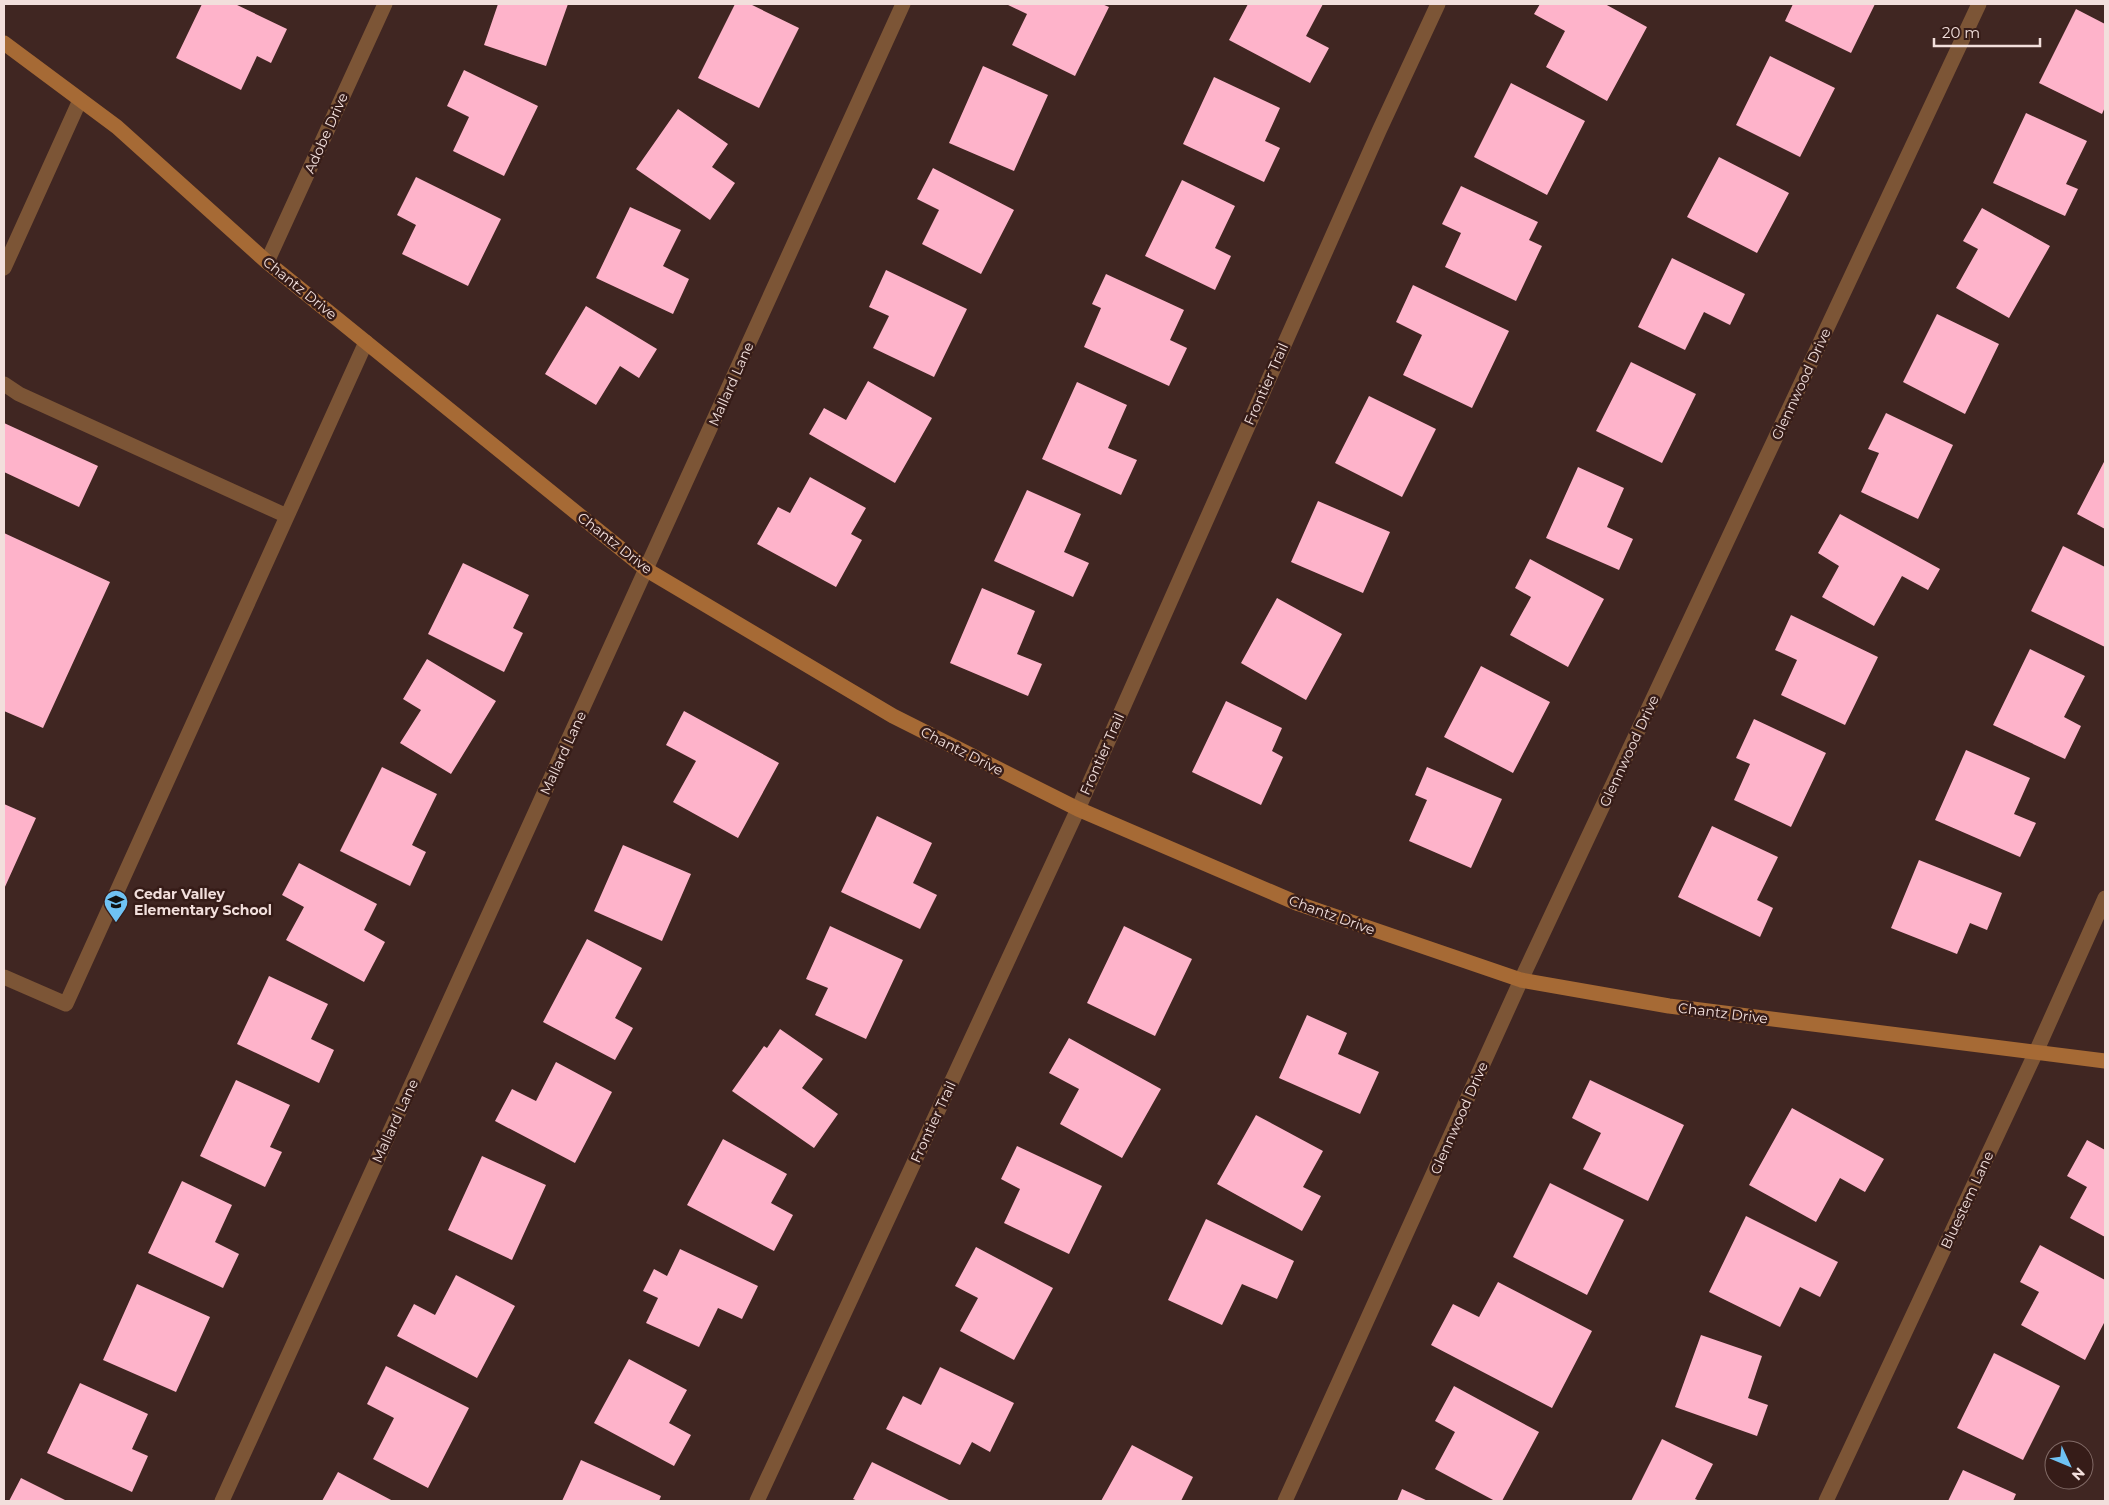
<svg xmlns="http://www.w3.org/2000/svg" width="2109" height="1505" font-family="Montserrat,sans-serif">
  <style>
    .building { fill: #feb3ca }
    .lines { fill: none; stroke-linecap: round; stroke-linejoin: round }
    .lane { stroke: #7c5536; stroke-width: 15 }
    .street { stroke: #7c5536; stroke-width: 15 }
    .secondary { stroke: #a66a35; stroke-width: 15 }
    .labels { text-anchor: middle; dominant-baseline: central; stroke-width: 5; stroke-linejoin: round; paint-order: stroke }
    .street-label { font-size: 14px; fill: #f2dfdc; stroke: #361c18 }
    .poi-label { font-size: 14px; font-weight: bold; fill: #f2dfdc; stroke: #361c18; text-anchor: start }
  </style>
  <rect width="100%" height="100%" fill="#402622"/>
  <path class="building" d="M 202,4 L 235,4 L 287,29 L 271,63 L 257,56 L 241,90 L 176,58 Z
    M 498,4 L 568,4 L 546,66 L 484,45 Z
    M 735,4 L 750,4 L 799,28 L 759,108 L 698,78 Z
    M 1006,4 L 1102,4 L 1109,7 L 1075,76 L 1012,45 L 1027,14 Z
    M 1248,4 L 1323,4 L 1306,36 L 1329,48 L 1310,83 L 1229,40 Z
    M 1540,4 L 1605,4 L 1647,27 L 1607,101 L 1546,67 L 1565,31 L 1534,14 Z
    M 1793,4 L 1875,4 L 1851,53 L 1785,21 Z
    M 2076,9 L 2105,24 L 2105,107 L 2102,114 L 2039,83 Z
    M 1770,56 L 1835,88 L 1800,157 L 1736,125 Z
    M 983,66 L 1048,95 L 1014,171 L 949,143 Z
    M 464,70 L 538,106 L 504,176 L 453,151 L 469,117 L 447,106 Z
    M 1214,77 L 1280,108 L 1265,141 L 1280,148 L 1264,182 L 1183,144 Z
    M 1511,83 L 1585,121 L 1547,195 L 1474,157 Z
    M 678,109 L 728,144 L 712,167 L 735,183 L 710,220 L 636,169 Z
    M 2026,113 L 2087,141 L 2066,184 L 2078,189 L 2065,216 L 1993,183 Z
    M 1719,157 L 1789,193 L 1757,253 L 1687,217 Z
    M 933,168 L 1014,210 L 981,274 L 922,244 L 939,210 L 917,199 Z
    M 416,177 L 501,219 L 468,286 L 402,254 L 416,225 L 397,215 Z
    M 1182,180 L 1235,206 L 1215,248 L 1231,256 L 1215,290 L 1145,256 Z
    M 1461,186 L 1538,222 L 1529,240 L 1542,246 L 1516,301 L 1445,267 L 1461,233 L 1442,224 Z
    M 630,207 L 681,230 L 663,266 L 689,279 L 673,314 L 596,278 Z
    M 1982,208 L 2050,246 L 2009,318 L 1956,288 L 1978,249 L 1963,241 Z
    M 1672,258 L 1745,294 L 1730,325 L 1704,312 L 1685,350 L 1638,327 Z
    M 886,270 L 967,309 L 934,377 L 873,348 L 889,316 L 869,307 Z
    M 1106,274 L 1184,310 L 1170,340 L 1187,348 L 1169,386 L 1084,347 L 1101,308 L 1092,304 Z
    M 1413,285 L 1509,331 L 1472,408 L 1403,375 L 1422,335 L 1396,322 Z
    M 586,306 L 657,349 L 639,378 L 620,366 L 596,405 L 545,374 Z
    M 1937,314 L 1999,344 L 1965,414 L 1903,382 Z
    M 1631,362 L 1696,394 L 1662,463 L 1596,431 Z
    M 868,381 L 932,418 L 895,483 L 809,434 L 824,408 L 846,420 Z
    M 1077,382 L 1127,405 L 1108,448 L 1137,460 L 1121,495 L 1042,459 Z
    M 1369,396 L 1436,429 L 1402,497 L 1335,463 Z
    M 1886,413 L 1953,445 L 1918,519 L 1861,492 L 1879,453 L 1868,449 Z
    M 4,423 L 98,466 L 79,507 L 4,472 Z
    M 2105,460 L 2105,529 L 2077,514 Z
    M 1578,467 L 1624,488 L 1607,527 L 1633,539 L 1619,570 L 1546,538 Z
    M 810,477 L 866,508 L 851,534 L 862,540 L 836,587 L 757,544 L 778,507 L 790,513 Z
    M 1027,490 L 1081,514 L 1064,552 L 1089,563 L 1073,597 L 994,561 Z
    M 1318,501 L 1390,532 L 1363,593 L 1291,562 Z
    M 1840,514 L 1940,569 L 1928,590 L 1902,576 L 1874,626 L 1822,597 L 1839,566 L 1818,553 Z
    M 4,533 L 110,582 L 43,728 L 4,711 Z
    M 2063,546 L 2105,567 L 2105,647 L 2031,611 Z
    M 1530,559 L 1604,599 L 1568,667 L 1510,635 L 1531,597 L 1515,588 Z
    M 463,563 L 529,595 L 513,628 L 523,633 L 504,672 L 428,634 Z
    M 982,588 L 1035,611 L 1017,654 L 1042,664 L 1028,696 L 950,663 Z
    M 1277,598 L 1342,634 L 1306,700 L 1241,663 Z
    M 1791,615 L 1878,657 L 1845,725 L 1781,695 L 1797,660 L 1775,650 Z
    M 2030,649 L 2085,676 L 2064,717 L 2081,726 L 2065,759 L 1993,725 Z
    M 427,659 L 496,701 L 451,774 L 400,743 L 421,710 L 403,699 Z
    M 1481,666 L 1550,702 L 1513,773 L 1444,737 Z
    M 1226,701 L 1282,728 L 1272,751 L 1283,757 L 1261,805 L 1192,772 Z
    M 684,711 L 779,763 L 738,838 L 673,802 L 696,761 L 666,745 Z
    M 1754,719 L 1826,753 L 1791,827 L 1734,800 L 1750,764 L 1736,758 Z
    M 1966,750 L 2030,778 L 2014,814 L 2036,823 L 2020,857 L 1935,820 Z
    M 382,767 L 437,794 L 412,845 L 426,852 L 410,886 L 340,851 Z
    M 1427,767 L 1502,799 L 1471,868 L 1409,841 L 1427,800 L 1415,795 Z
    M 4,804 L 36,818 L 4,889 Z
    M 877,816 L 932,843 L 913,883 L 937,895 L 920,929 L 841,892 Z
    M 1712,826 L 1778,857 L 1757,900 L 1773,908 L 1760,937 L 1678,897 Z
    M 623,845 L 691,874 L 662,941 L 594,911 Z
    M 1919,860 L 2002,893 L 1987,930 L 1970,923 L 1957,954 L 1891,928 Z
    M 299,863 L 377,904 L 364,930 L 385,942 L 364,982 L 286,940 L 304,907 L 282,895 Z
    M 830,926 L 903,960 L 866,1039 L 815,1015 L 828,988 L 806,979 Z
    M 1124,926 L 1192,959 L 1155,1036 L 1087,1003 Z
    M 587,939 L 642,968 L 615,1018 L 633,1028 L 615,1060 L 543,1022 Z
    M 269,976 L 328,1004 L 311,1039 L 334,1050 L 319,1083 L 237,1044 Z
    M 1307,1015 L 1347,1033 L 1338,1054 L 1379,1072 L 1360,1114 L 1279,1078 Z
    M 780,1029 L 823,1059 L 802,1088 L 838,1114 L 814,1148 L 732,1091 L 764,1046 L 767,1048 Z
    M 1069,1038 L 1161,1089 L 1122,1158 L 1060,1124 L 1079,1089 L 1049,1073 Z
    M 556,1062 L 612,1092 L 575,1163 L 495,1121 L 512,1089 L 536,1101 Z
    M 236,1080 L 290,1105 L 270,1147 L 282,1152 L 265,1187 L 200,1156 Z
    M 1590,1080 L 1684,1125 L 1648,1201 L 1583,1169 L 1601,1133 L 1572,1118 Z
    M 1792,1108 L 1884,1159 L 1865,1192 L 1840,1178 L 1816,1222 L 1749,1185 Z
    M 1256,1115 L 1323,1151 L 1303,1187 L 1321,1196 L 1302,1231 L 1217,1184 Z
    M 723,1139 L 787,1174 L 771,1203 L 793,1215 L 774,1251 L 687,1205 Z
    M 2087,1140 L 2105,1150 L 2105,1237 L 2070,1218 L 2087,1187 L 2067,1176 Z
    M 1017,1146 L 1102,1186 L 1069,1254 L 1004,1223 L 1020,1189 L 1001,1179 Z
    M 482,1156 L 546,1185 L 512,1260 L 448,1230 Z
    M 182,1181 L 232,1205 L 215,1242 L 239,1254 L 223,1288 L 148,1253 Z
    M 1550,1183 L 1624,1220 L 1587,1295 L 1513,1257 Z
    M 1746,1216 L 1838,1262 L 1820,1297 L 1800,1287 L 1780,1327 L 1709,1292 Z
    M 1206,1219 L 1294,1261 L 1277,1299 L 1242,1284 L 1222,1325 L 1168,1300 Z
    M 2040,1245 L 2105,1280 L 2105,1321 L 2085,1360 L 2021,1325 L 2039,1292 L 2020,1282 Z
    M 976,1247 L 1053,1288 L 1014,1360 L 960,1331 L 978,1298 L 955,1286 Z
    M 680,1249 L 758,1286 L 742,1319 L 718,1308 L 699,1347 L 646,1323 L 658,1298 L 643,1291 L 654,1269 L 667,1276 Z
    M 456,1275 L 515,1306 L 477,1378 L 397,1336 L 414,1304 L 435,1315 Z
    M 1498,1282 L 1592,1331 L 1552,1408 L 1431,1345 L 1453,1304 L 1479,1317 Z
    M 137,1284 L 210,1317 L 176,1392 L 103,1360 Z
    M 1701,1335 L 1762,1356 L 1748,1398 L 1768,1405 L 1757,1436 L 1675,1407 Z
    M 1994,1353 L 2060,1386 L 2023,1460 L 1957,1428 Z
    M 629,1359 L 687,1390 L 669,1423 L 691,1435 L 674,1466 L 594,1423 Z
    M 386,1366 L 469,1408 L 428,1488 L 373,1459 L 394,1418 L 367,1404 Z
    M 940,1367 L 1014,1403 L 990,1452 L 972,1442 L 960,1465 L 886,1429 L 903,1396 L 921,1405 Z
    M 80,1383 L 148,1414 L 132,1449 L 148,1456 L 132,1492 L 47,1453 Z
    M 1454,1386 L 1539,1432 L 1502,1501 L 1495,1501 L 1435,1469 L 1455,1432 L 1435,1421 Z
    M 1662,1439 L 1713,1464 L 1695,1499 L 1700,1501 L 1631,1501 Z
    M 1132,1445 L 1193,1477 L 1181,1501 L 1101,1501 Z
    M 581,1460 L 661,1496 L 659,1501 L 562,1501 Z
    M 872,1462 L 951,1501 L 858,1501 L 853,1499 Z
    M 1963,1470 L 2016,1494 L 2013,1501 L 1948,1501 Z
    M 338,1472 L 393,1501 L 322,1501 Z
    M 21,1478 L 67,1501 L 9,1501 Z
    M 1402,1489 L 1428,1501 L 1397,1501 Z"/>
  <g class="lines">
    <path class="lane" d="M 4,268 L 80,100
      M 4,384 L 19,394 L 287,516
      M 4,977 L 66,1004 L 366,342"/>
    <path class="street" d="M 267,262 L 385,4
      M 222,1501 L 903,4
      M 757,1501 L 1078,809 L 1379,131 L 1438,4
      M 1285,1501 L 1521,980 L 1979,4
      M 1826,1501 L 2036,1052 L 2105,898"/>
    <path class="secondary" d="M 4,43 L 117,127 L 267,262 L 647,570 L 893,716 L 1078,809 L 1299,904 L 1521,980 L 1669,1006 L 2105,1061"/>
  </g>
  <defs>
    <symbol id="school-pin" viewBox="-11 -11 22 30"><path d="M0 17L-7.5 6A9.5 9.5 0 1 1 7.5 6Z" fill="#6fc2f4" stroke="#361c18"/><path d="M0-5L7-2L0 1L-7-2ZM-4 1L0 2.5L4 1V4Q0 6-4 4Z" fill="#111"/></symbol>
  </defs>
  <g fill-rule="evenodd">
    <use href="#school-pin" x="102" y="888" width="28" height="38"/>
  </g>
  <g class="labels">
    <g class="street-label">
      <text transform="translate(326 133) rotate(-66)">Adobe Drive</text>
      <text transform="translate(300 288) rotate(39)">Chantz Drive</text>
      <text transform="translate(731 384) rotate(-66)">Mallard Lane</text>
      <text transform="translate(1266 384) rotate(-66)">Frontier Trail</text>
      <text transform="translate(1801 384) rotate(-65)">Glennwood Drive</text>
      <text transform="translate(615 543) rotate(38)">Chantz Drive</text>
      <text transform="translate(962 751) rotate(27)">Chantz Drive</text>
      <text transform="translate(1629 751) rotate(-65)">Glennwood Drive</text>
      <text transform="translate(563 753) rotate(-65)">Mallard Lane</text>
      <text transform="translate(1102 754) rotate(-66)">Frontier Trail</text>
      <text transform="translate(1332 915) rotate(20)">Chantz Drive</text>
      <text transform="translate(1723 1013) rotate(7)">Chantz Drive</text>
      <text transform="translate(1459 1118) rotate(-66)">Glennwood Drive</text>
      <text transform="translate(395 1121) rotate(-65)">Mallard Lane</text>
      <text transform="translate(933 1122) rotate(-65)">Frontier Trail</text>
      <text transform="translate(1967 1200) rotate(-65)">Bluestem Lane</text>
    </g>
    <g class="poi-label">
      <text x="134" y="894">Cedar Valley<tspan x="134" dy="16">Elementary School</tspan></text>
    </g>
  </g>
  <rect width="2109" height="1505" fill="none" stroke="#f2dfdc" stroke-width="10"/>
  <g transform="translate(2069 1465) rotate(134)"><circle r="24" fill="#361c18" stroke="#816a66"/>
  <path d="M0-4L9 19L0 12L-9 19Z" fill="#6fc2f4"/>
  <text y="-8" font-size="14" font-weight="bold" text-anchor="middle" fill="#f2dfdc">N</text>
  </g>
  <path d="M1934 38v8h106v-8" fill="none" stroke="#f2dfdc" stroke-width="2.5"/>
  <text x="1942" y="38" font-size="15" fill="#f2dfdc" stroke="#361c18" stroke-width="4" paint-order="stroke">20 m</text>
</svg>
